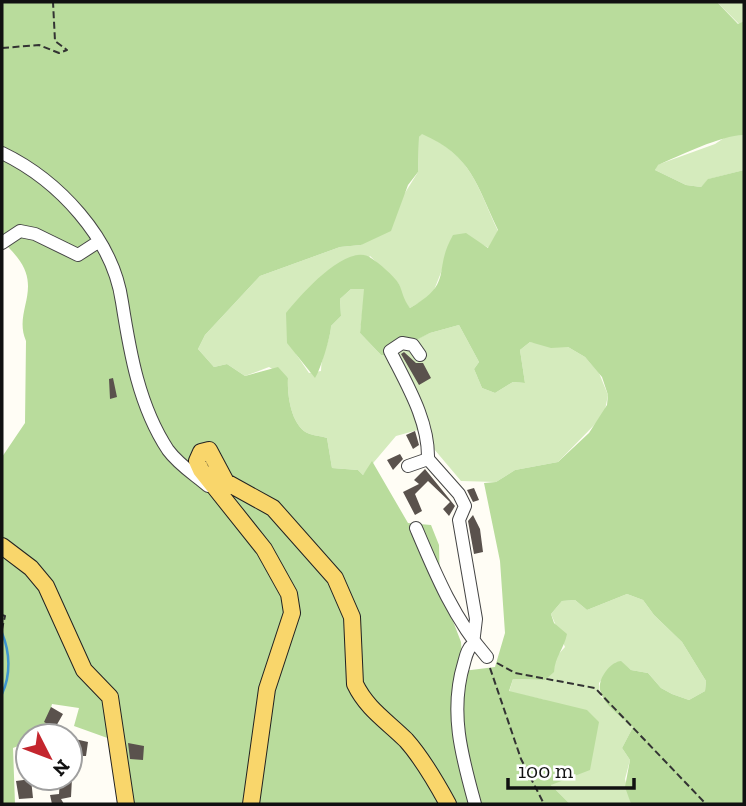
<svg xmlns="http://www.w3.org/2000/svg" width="746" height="806" font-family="'Zilla Slab',serif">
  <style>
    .green { fill: #d5ebbd }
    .forest { fill: #b9dc9c; fill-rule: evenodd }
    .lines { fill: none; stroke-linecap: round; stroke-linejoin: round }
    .stream { stroke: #3f96cf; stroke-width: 2.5 }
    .building { fill: #5a524d }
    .minor-casing { stroke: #444; stroke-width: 14 }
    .major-casing { stroke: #222; stroke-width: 18 }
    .path { stroke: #333; stroke-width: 2; stroke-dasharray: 7 3.5; stroke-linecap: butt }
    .minor { stroke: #fff; stroke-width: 12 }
    .major { stroke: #f9d66b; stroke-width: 16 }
  </style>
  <rect width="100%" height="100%" fill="#fffdf5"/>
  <path class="green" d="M 717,2 L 744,2 L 744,21 L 739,24 Z
    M 422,133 C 472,156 476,184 498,231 L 489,248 L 479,243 L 442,270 L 432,295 L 410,308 L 401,298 L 399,284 L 370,256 L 296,354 L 309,373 L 321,371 C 321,354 330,343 331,326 L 341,316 L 340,299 L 351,289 L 365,289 L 360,333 L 381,355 L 430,333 L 459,325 L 479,362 L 474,369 L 482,388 L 495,393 L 513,382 L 525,383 L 520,350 L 530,342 L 568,347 L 585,357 L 599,373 L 608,395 L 604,415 L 558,462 L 515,470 L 496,482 L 461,481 L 418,430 L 396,436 L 363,475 L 358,470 L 332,468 L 327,438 C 321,436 316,436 310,434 C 291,428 287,394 288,378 L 269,367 L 245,376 L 227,364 L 214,367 L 198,349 L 205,335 L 260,276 L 340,247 L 361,245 L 403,196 L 418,172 L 419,137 Z
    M 730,134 L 744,135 L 744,170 L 709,179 L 701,187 L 686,185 L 655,170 L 657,165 L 715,144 Z
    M 627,594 L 643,600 L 654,615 L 682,642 L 706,681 L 705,691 L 689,700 L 672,694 L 661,688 L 648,673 L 631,670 L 621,662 L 616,662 L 599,683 L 600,696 L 633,727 L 622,748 L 630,760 L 625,779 L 631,804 L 570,804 L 551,785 L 594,747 L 594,738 L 545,700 L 509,692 L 513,679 L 545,680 L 555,658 L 565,647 L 551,614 L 562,601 L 575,600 L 587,610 Z"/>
  <path class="forest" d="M 2,2 L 717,2 L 738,24 L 744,21 L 744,135 C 725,134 678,156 658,165 L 655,170 L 686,185 L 701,187 L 708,179 L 744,170 L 744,804 L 631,804 L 625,787 L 630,760 L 622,748 L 633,727 C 618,713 589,697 604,674 C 608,668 613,662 621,661 L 631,670 L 648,673 L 661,688 L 672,694 L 689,700 L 705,691 L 706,681 L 682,642 L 654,615 L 643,600 L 627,594 L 587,610 L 575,600 L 562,601 L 551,614 L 554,623 L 567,634 C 564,649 555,656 554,672 L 545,680 L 513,679 L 509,691 L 587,710 L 599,722 L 590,770 L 551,785 L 570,804 L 125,804 L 113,740 L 74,726 L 79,708 L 52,704 L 43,736 L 28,736 L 28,742 L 13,748 L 15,804 L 2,804 L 2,457 L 25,423 L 26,341 C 13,311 43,290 17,257 C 12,251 7,245 2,242 ZM 422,134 C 472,156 476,184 498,230 L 488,248 L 466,233 L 453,235 C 432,272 455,282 410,308 C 403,299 403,293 399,284 C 394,276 379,263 371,258 C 347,241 299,297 286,313 L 287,343 L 315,378 C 320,371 331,336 331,326 L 341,316 L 340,299 L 351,289 L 364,289 L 360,333 L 381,355 L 386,355 L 430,333 L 459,325 L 479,362 L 474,369 L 482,388 L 495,393 L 513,382 L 525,383 L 520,350 L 530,342 L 551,348 L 568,347 L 585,357 L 602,377 L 608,395 L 607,405 L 589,433 L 558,462 L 515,470 L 496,482 L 484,483 L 500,561 L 505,633 L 495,667 L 463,671 L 461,642 L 440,587 L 439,545 L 431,525 L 408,523 L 372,461 L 363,475 L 358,470 L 332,468 L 327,438 C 321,436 316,436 310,434 C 291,428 287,394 288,378 L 278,367 L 245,376 L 227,364 L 214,367 L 198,349 L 205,335 L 260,276 L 340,247 L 361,245 L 391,231 L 408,185 L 418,172 L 419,137 Z"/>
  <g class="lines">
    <path class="stream" d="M 2,633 C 10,652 11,675 2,694"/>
  </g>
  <path class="building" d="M 404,352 L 416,363 L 423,363 L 431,378 L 419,385 L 401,354 Z
    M 113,378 L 117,397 L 110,399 L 109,379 Z
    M 415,431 L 419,445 L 413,449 L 406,435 Z
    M 400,454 L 403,459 L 393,470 L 387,460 Z
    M 425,469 L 455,506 L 449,516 L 443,509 L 450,502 L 428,481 L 415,494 L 422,511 L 415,515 L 403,492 L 419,484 L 414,480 Z
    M 474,488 L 479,500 L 473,502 L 467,490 Z
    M 473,515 L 480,529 L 483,552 L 474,554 L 468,521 Z
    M 51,707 L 63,714 L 55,728 L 44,722 Z
    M 75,739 L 88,742 L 86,756 L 83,756 L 76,776 L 70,774 Z
    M 128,743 L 144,746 L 143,760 L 130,759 Z
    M 60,778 L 72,778 L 71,797 L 61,799 L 64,804 L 52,804 L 50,795 L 59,794 Z
    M 31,779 L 33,798 L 19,799 L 16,781 Z"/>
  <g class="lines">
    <defs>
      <path id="minor" d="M 2,153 C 58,180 113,238 122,302 C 130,353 139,406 168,450 C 179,465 194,474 208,486
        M 2,243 L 20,231 L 35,234 L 78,255 L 98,242
        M 420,355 L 413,345 L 402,343 L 390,351 C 407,385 429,421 428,459
        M 408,466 L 428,459 L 459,494 L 465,506 L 459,520 L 476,619 L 473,644 C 467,649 466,656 464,663 C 449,712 462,757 475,804
        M 416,528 C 435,573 454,619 487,657"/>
      <path id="major" d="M 2,546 L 31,568 L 46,586 L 84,670 L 110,697 L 126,804
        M 251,804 L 267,689 L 292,613 L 289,594 L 264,549 L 201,470 L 197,461 L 201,452 L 209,450 L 226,482 L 273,508 L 335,578 L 352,617 L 355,684 C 367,709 387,721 406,740 C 423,759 436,782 448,804"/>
    </defs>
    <use href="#minor" class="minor-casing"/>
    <use href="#major" class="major-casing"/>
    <path class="path" d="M 2,48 L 39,45 L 59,53 L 67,50 L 55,41 L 53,2
      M 2,615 L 5,616 L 2,629
      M 497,663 L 515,673 L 595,688 L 706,804
      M 490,668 L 521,759 L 544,804"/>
    <use href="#minor" class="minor"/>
    <use href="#major" class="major"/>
  </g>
  <rect width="746" height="806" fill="none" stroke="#111111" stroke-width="7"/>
  <g transform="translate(49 757) rotate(132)"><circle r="33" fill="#ffffff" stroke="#a0a0a0" stroke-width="2"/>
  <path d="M0-5L12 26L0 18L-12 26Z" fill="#c4262e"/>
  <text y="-10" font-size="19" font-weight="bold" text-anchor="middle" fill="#111111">N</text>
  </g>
  <path d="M508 778v10h126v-10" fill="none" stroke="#111111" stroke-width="3.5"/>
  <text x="518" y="778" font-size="21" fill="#111111" stroke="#ffffff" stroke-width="5" paint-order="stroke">100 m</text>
</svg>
